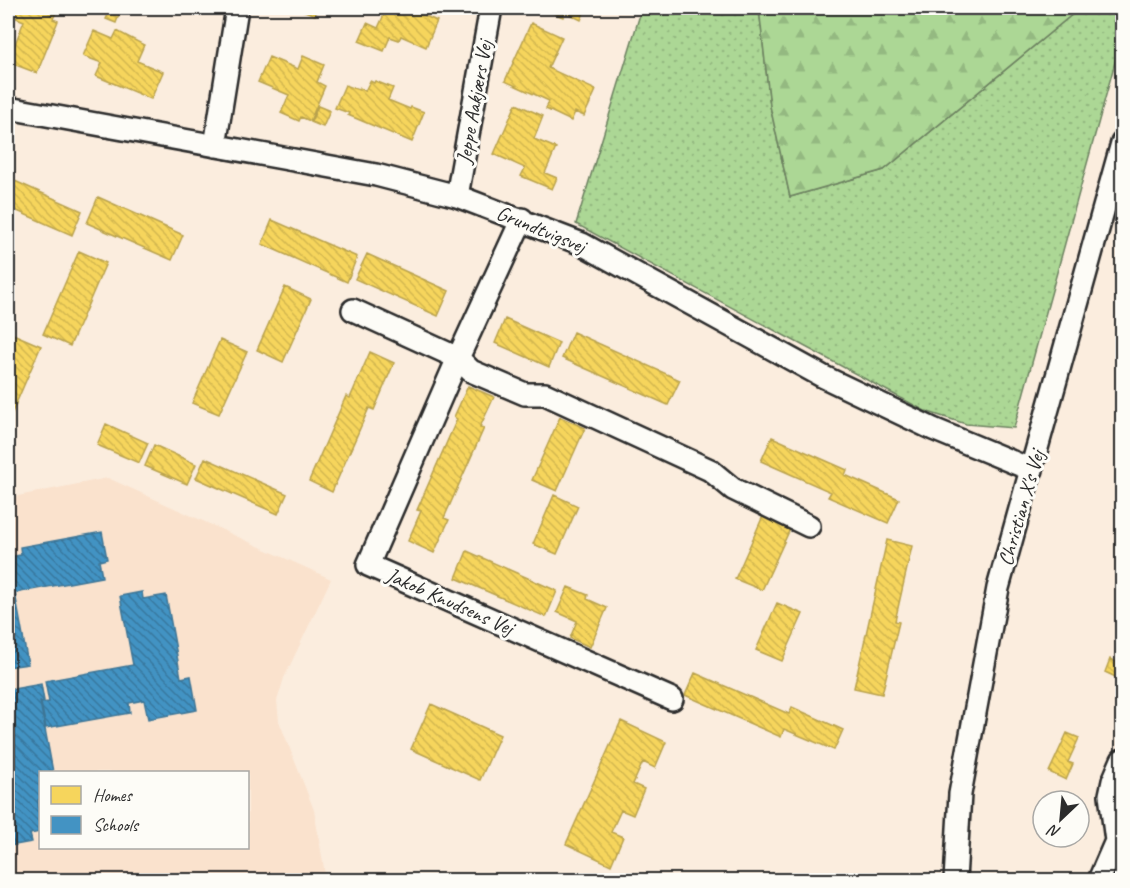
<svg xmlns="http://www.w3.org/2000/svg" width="1130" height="888" font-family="Caveat,sans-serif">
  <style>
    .built { fill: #fae2cd; fill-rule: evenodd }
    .grass { fill: url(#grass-dots); stroke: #6c8160; stroke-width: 1.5 }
    .forest { fill: url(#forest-firs); stroke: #6c8160; stroke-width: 1.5 }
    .homes { fill: url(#homes-back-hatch); stroke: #b9a24d; stroke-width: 1.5 }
    .schools { fill: url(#schools-back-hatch); stroke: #3c7495; stroke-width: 1.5 }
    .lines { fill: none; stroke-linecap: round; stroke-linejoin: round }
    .minor-casing { stroke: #2b2b2b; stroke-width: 26 }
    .minor { stroke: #fdfcf7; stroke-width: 21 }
    .labels { text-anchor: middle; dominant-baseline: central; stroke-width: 6; stroke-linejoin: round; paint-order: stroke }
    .street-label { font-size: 21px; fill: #2b2b2b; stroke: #fdfcf7 }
  </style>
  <defs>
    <pattern id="grass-dots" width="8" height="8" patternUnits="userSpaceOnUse" patternTransform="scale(1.5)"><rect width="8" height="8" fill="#acd795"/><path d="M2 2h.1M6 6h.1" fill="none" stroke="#94b981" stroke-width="1.8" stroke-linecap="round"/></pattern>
    <pattern id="forest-firs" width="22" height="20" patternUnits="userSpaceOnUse" patternTransform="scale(1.5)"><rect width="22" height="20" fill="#acd795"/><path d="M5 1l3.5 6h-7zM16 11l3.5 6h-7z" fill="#94b981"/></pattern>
    <pattern id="homes-back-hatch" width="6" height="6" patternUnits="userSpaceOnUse" patternTransform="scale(1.5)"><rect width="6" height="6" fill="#f6d55c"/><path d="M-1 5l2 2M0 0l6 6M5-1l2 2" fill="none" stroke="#d3b750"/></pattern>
    <pattern id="schools-back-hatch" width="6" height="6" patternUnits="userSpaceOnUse" patternTransform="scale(1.5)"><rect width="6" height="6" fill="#4393c3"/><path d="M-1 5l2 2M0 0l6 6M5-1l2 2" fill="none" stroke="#38789f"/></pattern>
  </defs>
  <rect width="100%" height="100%" fill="#fbedde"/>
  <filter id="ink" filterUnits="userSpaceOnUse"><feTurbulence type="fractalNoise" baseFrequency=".0167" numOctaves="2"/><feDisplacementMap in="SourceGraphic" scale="12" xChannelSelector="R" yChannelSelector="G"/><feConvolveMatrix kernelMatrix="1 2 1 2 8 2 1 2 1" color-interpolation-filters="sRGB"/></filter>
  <g filter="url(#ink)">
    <path class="built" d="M 108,478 L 331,579 L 284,678 L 277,701 L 279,721 L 314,810 L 326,880 L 8,880 L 8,498 ZM 40,772 L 248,772 L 248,848 L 40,848 Z"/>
    <path class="grass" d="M 642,8 L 759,8 L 770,106 L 790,197 L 884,170 L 1080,8 L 1122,8 L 1122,37 L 1014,428 L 966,424 L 925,411 L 576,224 Z"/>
    <path class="forest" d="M 759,8 L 1080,8 L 884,170 L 790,197 L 770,106 Z"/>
    <path class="homes" d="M 18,8 L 58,8 L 53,19 L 58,21 L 37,73 L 8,62 L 24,21 L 14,17 Z
      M 111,8 L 120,12 L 116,23 L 106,19 Z
      M 297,8 L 318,8 L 315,15 Z
      M 387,8 L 414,8 L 413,11 L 437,21 L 426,47 L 401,36 L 399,40 L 390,37 L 384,51 L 359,41 L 367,23 L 378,28 Z
      M 541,8 L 586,8 L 581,20 L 565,12 L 563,17 Z
      M 531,23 L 562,37 L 548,68 L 596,90 L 584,116 L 575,112 L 571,121 L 546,109 L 549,101 L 505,81 Z
      M 94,31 L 113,39 L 117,31 L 144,45 L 137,61 L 163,72 L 151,99 L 96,76 L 102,63 L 83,56 Z
      M 303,56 L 324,65 L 317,82 L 325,86 L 310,121 L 301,117 L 299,121 L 281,113 L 289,95 L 258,82 L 269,57 L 298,69 Z
      M 370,81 L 374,83 L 375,81 L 393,88 L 388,100 L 410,109 L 411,107 L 424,112 L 412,142 L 348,115 L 349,113 L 335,108 L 345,85 L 359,90 L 360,88 L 365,91 Z
      M 516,104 L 543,116 L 534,139 L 556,148 L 545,173 L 557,178 L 552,189 L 521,176 L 525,168 L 494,154 Z
      M 318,106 L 330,111 L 323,127 L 311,122 Z
      M 8,178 L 82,211 L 72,235 L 8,207 Z
      M 98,197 L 183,235 L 172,260 L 87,223 Z
      M 272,220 L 357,257 L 347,282 L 262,244 Z
      M 79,251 L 106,263 L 70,346 L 43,334 Z
      M 367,254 L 449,291 L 438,316 L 355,279 Z
      M 285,287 L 311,299 L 283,362 L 257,350 Z
      M 505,319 L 559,343 L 549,367 L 495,343 Z
      M 573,332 L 680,380 L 668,405 L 562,358 Z
      M 13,334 L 41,346 L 8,422 L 8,346 Z
      M 220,340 L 247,352 L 219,414 L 192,403 Z
      M 370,352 L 394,363 L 374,410 L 369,408 L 332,492 L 309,481 L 346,396 L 350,398 Z
      M 468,386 L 494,397 L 480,427 L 484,428 L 444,518 L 449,520 L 434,553 L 408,541 L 421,511 L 417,510 L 457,419 L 454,417 Z
      M 560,417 L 585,428 L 557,491 L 532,480 Z
      M 106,424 L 148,443 L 139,463 L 97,445 Z
      M 772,437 L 847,470 L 845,475 L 899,499 L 888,523 L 828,497 L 831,492 L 761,461 Z
      M 154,445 L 196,464 L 187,484 L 145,466 Z
      M 205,458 L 287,494 L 278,514 L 196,478 Z
      M 554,495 L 578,506 L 557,554 L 533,544 Z
      M 763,516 L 790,529 L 762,590 L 735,579 Z
      M 887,540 L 912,546 L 895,621 L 899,622 L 882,694 L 854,688 Z
      M 467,551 L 557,591 L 546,617 L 456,578 Z
      M 568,587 L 588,595 L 587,599 L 607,608 L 590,647 L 570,638 L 577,621 L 557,612 Z
      M 777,603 L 803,614 L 782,661 L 756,650 Z
      M 1110,659 L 1122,665 L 1122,680 L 1105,672 Z
      M 695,673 L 789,714 L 792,707 L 843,730 L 834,750 L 784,729 L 781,737 L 685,695 Z
      M 431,704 L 500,735 L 480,780 L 411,749 Z
      M 621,721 L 666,742 L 655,768 L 643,762 L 633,784 L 644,789 L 633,815 L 621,810 L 611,832 L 623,837 L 611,865 L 566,844 Z
      M 1067,733 L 1079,738 L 1068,762 L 1073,764 L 1066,780 L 1049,772 Z"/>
    <path class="schools" d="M 102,532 L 107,559 L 99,561 L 102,577 L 15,593 L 28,664 L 8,667 L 8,557 L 21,555 L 20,547 Z
      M 142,592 L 143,599 L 166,595 L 181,678 L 191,676 L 197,710 L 148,719 L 144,700 L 129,703 L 130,713 L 46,728 L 41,703 L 49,702 L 45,681 L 133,665 L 120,596 Z
      M 41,684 L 44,701 L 40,702 L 53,772 L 40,772 L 40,799 L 38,800 L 40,832 L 30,834 L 32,842 L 9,846 L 8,835 L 8,690 Z"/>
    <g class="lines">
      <defs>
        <path id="minor" d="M 8,108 L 376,175 L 457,196 L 582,244 L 822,376 L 933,429 L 1032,470
          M 215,146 L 237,8
          M 457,196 L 491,8
          M 522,219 L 458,358 L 368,565 L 672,699
          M 353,310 L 458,358 L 471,371 L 525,394 L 545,394 L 710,470 L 733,489 L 809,526
          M 955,880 L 960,794 L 998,588 L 1122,143
          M 1099,880 L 1116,841 L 1110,795 L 1113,781 L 1122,760"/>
      </defs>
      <use href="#minor" class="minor-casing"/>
      <use href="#minor" class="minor"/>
    </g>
  </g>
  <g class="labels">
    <g class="street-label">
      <text transform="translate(474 102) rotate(-80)">Jeppe Aakjærs Vej</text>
      <text transform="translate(541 229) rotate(22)">Grundtvigsvej</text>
      <text transform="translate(1021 508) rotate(-74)">Christian X's Vej</text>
      <text transform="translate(450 601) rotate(24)">Jakob Knudsens Vej</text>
    </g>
  </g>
  <rect width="1130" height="888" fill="none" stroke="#fdfcf7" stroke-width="30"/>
  <rect x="15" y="15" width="1100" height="858" fill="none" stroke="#2b2b2b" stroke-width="2" filter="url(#ink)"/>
  <rect x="39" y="771" width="210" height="78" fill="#fdfcf7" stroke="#a9a8a5" stroke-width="1.5"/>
  <rect x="51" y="786" width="30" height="18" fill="#f6d55c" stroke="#a9a8a5" stroke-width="1.5"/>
  <text x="93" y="801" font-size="18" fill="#2b2b2b">Homes</text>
  <rect x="51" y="816" width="30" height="18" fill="#4393c3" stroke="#a9a8a5" stroke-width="1.5"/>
  <text x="93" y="831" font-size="18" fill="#2b2b2b">Schools</text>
  <g transform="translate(1061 819) rotate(206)"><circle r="28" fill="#fdfcf7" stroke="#a9a8a5" stroke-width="1.5"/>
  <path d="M0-4.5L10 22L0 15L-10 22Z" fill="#2b2b2b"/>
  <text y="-9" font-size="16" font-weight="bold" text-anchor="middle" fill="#2b2b2b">N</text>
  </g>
</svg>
